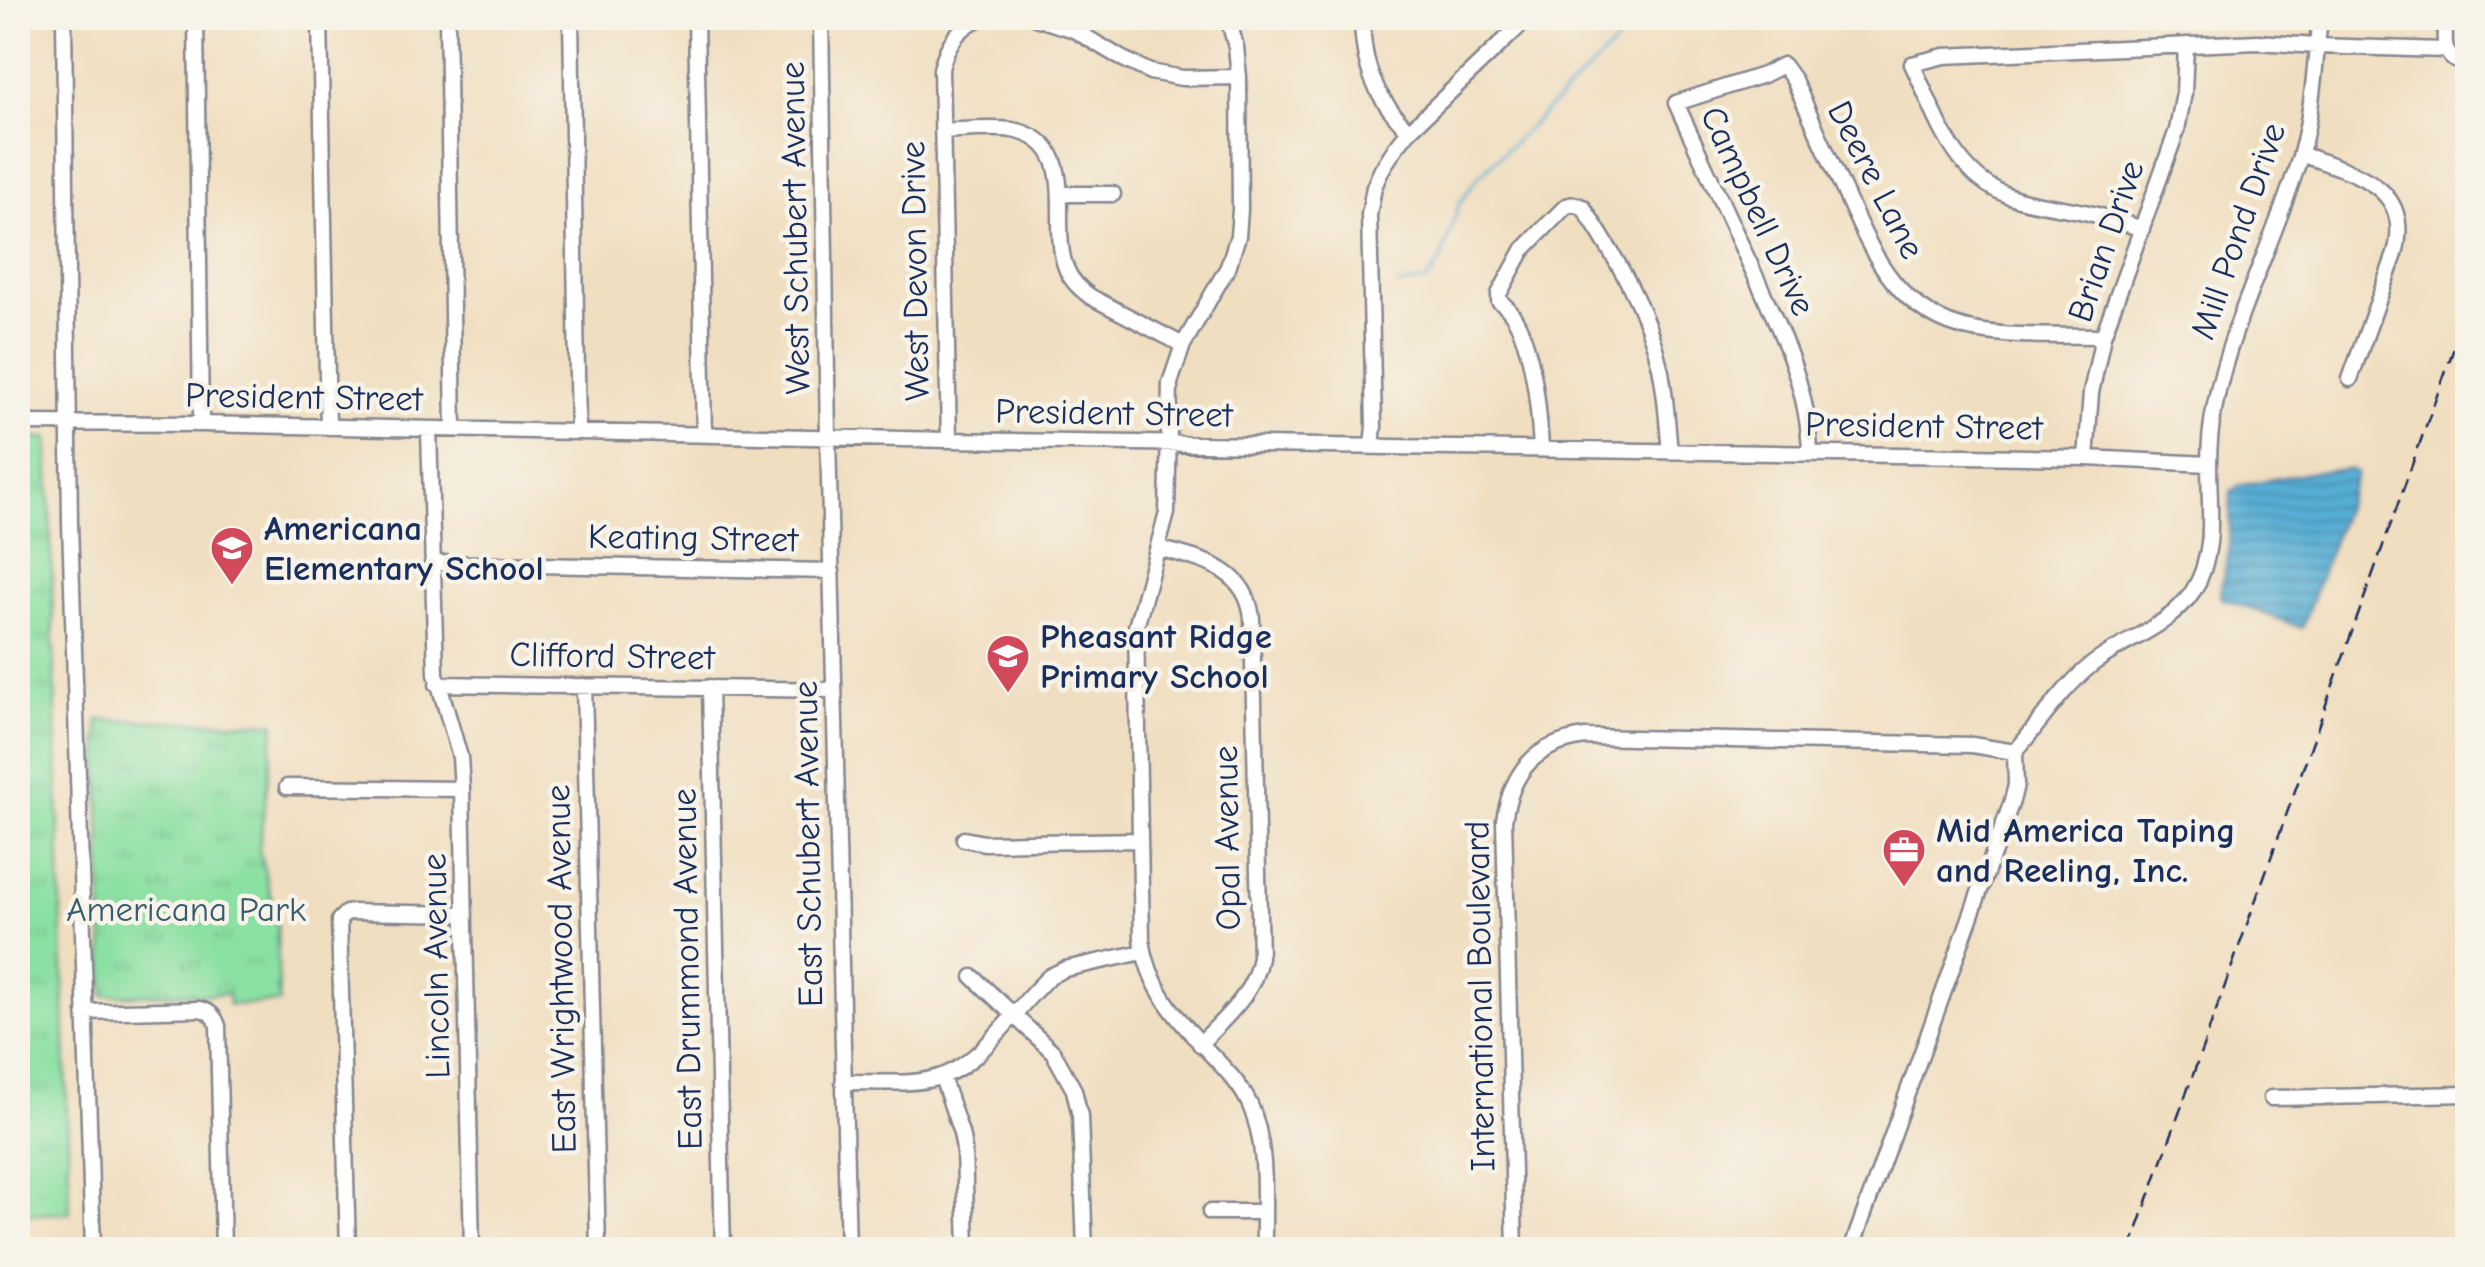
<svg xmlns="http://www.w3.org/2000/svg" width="2485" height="1267" font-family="'Comic Neue',sans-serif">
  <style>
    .grass { fill: url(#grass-tufts); stroke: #538880; stroke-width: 2.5 }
    .water { fill: url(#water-rules); stroke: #396e99; stroke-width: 2.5 }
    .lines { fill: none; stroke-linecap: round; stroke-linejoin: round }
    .stream { stroke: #57aed4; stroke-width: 2.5 }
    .minor-casing { stroke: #86868f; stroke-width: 19 }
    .minor { stroke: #fff; stroke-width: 14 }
    .rail { stroke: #1b2f5e; stroke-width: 2.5; stroke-dasharray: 15 8; stroke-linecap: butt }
    .labels { text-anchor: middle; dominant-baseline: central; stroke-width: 9; stroke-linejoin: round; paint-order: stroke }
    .street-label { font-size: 35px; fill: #1b2f5e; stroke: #f7f3e8 }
    .poi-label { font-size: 35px; font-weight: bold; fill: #1b2f5e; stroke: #f7f3e8; text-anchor: start }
    .park-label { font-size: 35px; fill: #375b6f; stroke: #f7f3e8 }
  </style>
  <defs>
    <pattern id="grass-tufts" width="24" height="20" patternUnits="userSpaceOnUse" patternTransform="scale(2.5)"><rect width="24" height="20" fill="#8be0a3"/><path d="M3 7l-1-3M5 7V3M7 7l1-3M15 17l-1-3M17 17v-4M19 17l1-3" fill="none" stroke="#77c08f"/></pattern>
    <pattern id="water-rules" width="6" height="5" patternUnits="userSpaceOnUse" patternTransform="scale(2.5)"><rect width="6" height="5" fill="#57aed4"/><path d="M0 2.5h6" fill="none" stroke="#478eaf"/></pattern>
  </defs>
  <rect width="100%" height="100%" fill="#f7f3e8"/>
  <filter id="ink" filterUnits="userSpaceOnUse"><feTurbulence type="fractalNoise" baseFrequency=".01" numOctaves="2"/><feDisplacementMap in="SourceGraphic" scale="20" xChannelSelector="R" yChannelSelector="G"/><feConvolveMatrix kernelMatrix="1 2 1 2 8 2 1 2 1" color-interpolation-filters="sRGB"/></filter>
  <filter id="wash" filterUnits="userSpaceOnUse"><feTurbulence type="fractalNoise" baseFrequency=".0048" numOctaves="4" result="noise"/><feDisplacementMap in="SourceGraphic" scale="40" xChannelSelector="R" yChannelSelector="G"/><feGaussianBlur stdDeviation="2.25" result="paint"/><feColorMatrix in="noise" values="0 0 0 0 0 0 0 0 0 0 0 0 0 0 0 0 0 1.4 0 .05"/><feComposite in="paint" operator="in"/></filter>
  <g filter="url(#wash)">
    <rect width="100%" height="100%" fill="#f0dec0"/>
    <path class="grass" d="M 18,438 L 48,438 L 70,1213 L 18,1215 Z
      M 98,720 L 275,723 L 259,849 L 277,922 L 279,1003 L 229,1005 L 228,994 L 195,995 L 194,993 L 104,996 Z"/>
    <path class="water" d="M 2350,469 L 2357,473 L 2302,628 L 2221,598 L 2221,588 L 2229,550 L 2231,492 L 2238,486 L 2304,473 Z"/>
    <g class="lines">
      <path class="stream" d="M 1398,286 L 1427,281 L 1441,260 L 1459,204 L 1478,177 L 1642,18"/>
    </g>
  </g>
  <g filter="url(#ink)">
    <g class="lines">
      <defs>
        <path id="minor" d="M 64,18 L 70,523 L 93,1250
          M 196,18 L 201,424
          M 320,18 L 328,427
          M 447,18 L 454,429
          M 571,18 L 578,432
          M 696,18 L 704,435
          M 821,18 L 828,437 L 848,1250
          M 1035,18 L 1074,30 L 1121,58 L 1150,72 L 1182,78 L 1239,77
          M 1228,18 L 1236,47 L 1239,77 L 1240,210 L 1238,236 L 1228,267 L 1183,345 L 1170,383 L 1167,513 L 1136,627 L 1142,940 C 1148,986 1176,1018 1207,1050 C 1223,1067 1240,1083 1250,1105 C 1269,1148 1263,1203 1264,1250
          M 1362,18 C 1363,67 1374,96 1409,131
          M 2446,18 C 2445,35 2440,55 2459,62 L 2468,58
          M 942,131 C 965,130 990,127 1012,130 C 1084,142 1048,223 1066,268 C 1071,281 1080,289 1091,297 L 1183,345
          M 2301,154 C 2351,173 2414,184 2395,254 L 2350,379
          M 1061,194 L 1113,194
          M 2142,229 C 2127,224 2113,219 2097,215 C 2050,202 2004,208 1968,168 C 1942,140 1929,99 1912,64 L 1944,56 L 2258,42 L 2317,46 L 2444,50
          M 18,423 L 201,424 L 949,440 L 2086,458 L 2209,464
          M 429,430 L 436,674 L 460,757 L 462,789 L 472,1250
          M 949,440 L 941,69 C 946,46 958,27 981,18
          M 1372,446 L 1374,426 L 1369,215 L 1374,187 L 1382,169 L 1396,147 L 1409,131 L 1528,18
          M 1541,449 C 1539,411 1533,323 1499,301 L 1499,294 L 1523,250 L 1566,206 L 1574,204 L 1583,207 C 1616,258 1647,308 1660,367 C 1666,395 1667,423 1670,452
          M 1810,454 C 1809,383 1776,321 1747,258 C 1723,206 1700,155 1676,103 L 1763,75 L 1783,65 L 1794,80 C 1810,115 1825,149 1841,184 C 1870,248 1895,315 1973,330 C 2015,338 2061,335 2103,336
          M 2086,458 L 2091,393 L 2103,336 L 2177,130 L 2184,93 L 2186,45
          M 1158,548 C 1201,560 1246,567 1252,618 L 1260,957 C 1254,995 1226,1016 1200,1044
          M 432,563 L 832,571
          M 437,684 L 834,690
          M 584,686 L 598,1250
          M 710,687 L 723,1250
          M 287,787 L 462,789
          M 964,839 L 984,843 L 1139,840
          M 973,977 L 1053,1052 L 1074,1090 L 1080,1116 L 1085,1250
          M 85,1012 L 200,1009 C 210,1011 215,1016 218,1026 L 223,1250
          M 942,1077 L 961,1133 L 964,1149 L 967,1250
          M 843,1082 C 873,1081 907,1086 936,1078 C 982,1066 1015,1007 1050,976 L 1065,969 L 1143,952
          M 2271,1098 L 2468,1094
          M 1210,1212 L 1263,1212
          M 348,1250 L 339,920 L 346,913 L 351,912 L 465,914
          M 1515,1250 L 1504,820 C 1512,771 1535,744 1585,737 L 1972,745 L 2015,752
          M 1851,1250 L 2012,801 L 2016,785 L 2015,752 C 2040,723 2061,690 2090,666 C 2124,639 2169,628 2193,591 C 2217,554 2209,507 2209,465 C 2209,445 2211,424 2215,405 C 2232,317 2277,238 2301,153 C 2313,109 2315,62 2320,18"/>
      </defs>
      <use href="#minor" class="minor-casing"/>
      <use href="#minor" class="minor"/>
      <path class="rail" d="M 2130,1250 L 2468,309"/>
    </g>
  </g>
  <defs>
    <symbol id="school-pin" viewBox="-11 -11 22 30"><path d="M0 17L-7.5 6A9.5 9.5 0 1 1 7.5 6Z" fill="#d1495b" stroke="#f7f3e8"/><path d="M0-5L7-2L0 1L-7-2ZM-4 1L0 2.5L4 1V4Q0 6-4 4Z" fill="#fff"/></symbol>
    <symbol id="office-pin" viewBox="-11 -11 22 30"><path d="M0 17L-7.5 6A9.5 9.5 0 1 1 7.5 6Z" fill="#d1495b" stroke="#f7f3e8"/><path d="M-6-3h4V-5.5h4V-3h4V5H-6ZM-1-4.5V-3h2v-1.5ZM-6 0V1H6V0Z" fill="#fff"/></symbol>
  </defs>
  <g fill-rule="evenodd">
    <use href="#school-pin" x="207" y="523" width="50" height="68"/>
    <use href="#school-pin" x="983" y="631" width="50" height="68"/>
    <use href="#office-pin" x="1879" y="825" width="50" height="68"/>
  </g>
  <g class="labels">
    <g class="street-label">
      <text transform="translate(1876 180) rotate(63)">Deere Lane</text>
      <text transform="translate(1758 211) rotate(65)">Campbell Drive</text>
      <text transform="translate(795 228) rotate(-91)">West Schubert Avenue</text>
      <text transform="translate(2238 231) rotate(-71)">Mill Pond Drive</text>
      <text transform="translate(2106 241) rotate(-71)">Brian Drive</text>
      <text transform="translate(915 271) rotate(-91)">West Devon Drive</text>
      <text transform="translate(304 397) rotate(1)">President Street</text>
      <text transform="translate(1114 413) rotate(1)">President Street</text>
      <text transform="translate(1924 426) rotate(1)">President Street</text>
      <text transform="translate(693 538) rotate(1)">Keating Street</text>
      <text transform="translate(612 656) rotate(1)">Clifford Street</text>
      <text transform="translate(1227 838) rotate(-91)">Opal Avenue</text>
      <text transform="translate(808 844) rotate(-91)">East Schubert Avenue</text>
      <text transform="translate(436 966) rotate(-91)">Lincoln Avenue</text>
      <text transform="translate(561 969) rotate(-91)">East Wrightwood Avenue</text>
      <text transform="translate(687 969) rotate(-91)">East Drummond Avenue</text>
      <text transform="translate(1480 996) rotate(-91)">International Boulevard</text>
    </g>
    <g class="poi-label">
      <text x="264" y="528">Americana<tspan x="264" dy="40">Elementary School</tspan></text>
      <text x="1040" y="636">Pheasant Ridge<tspan x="1040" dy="40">Primary School</tspan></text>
      <text x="1936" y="830">Mid America Taping<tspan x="1936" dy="40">and Reeling, Inc.</tspan></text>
    </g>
    <g class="park-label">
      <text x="186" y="909">Americana Park</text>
    </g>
  </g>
  <rect width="2485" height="1267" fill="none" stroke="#f7f3e8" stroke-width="60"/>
</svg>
